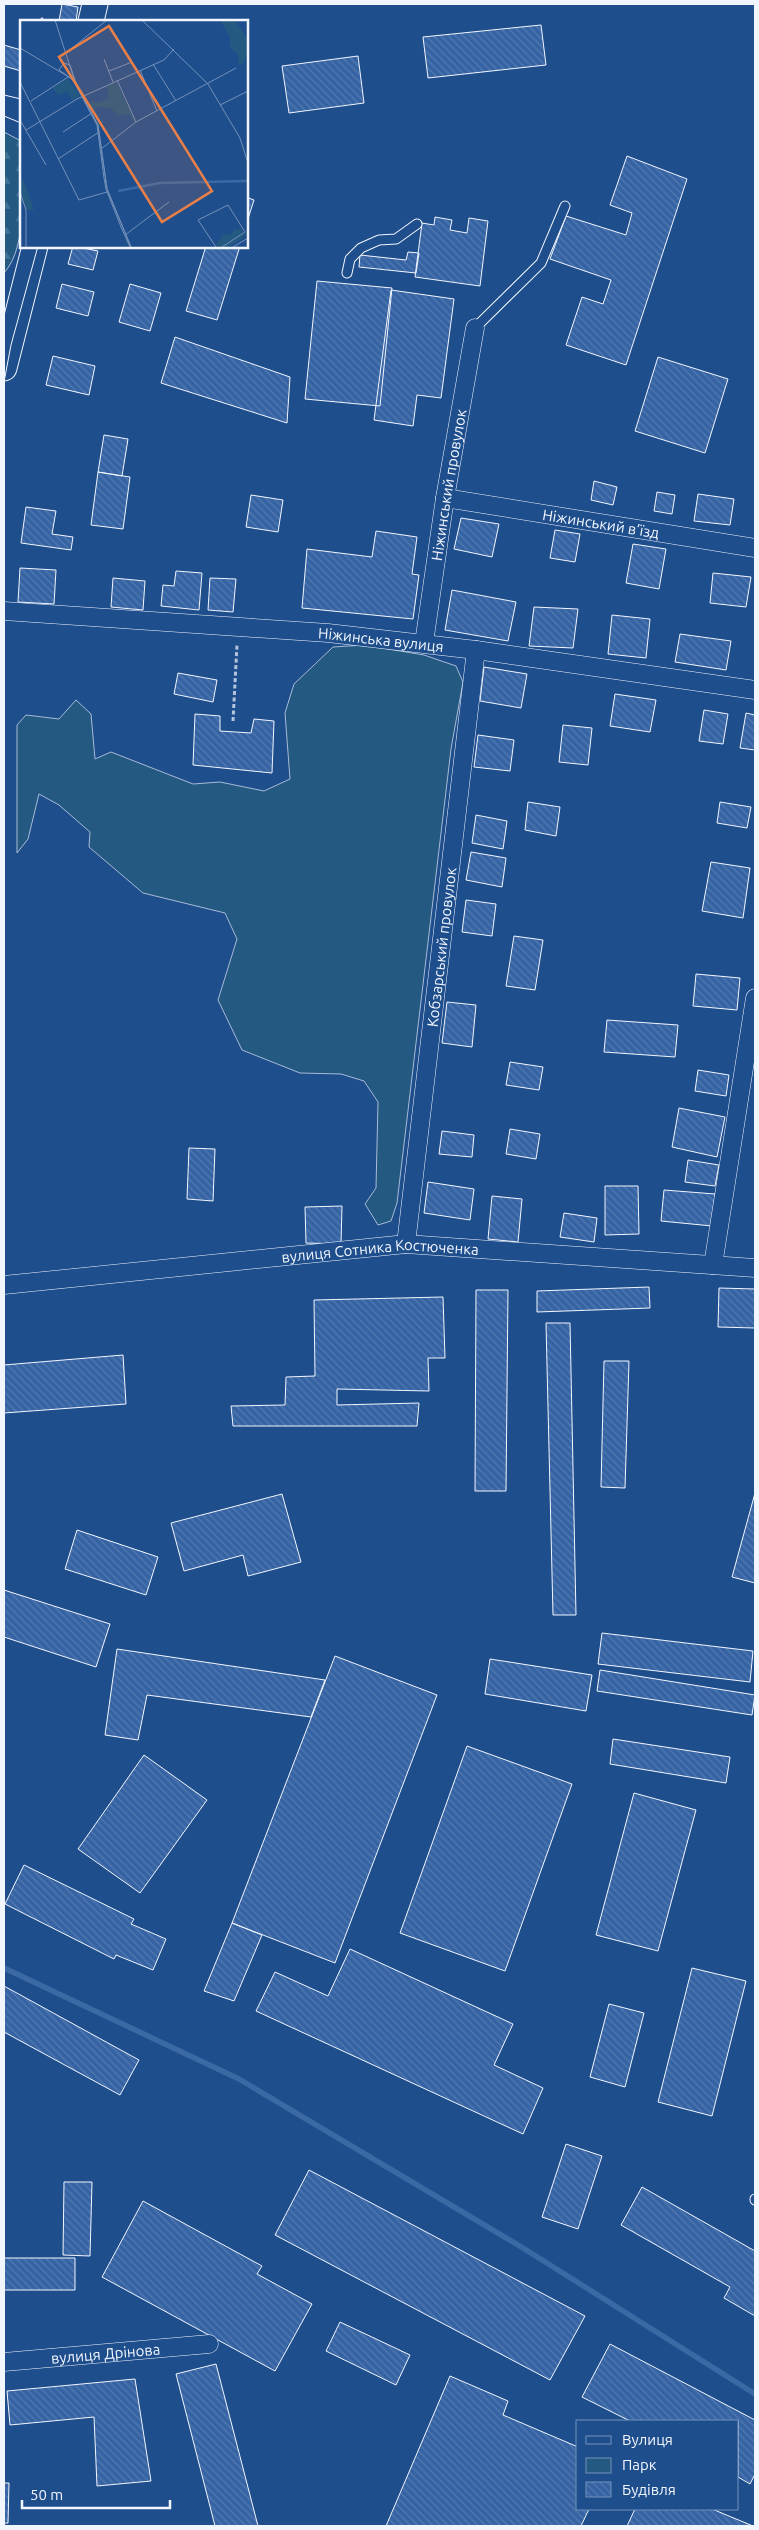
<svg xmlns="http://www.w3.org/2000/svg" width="759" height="2530" font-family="Ubuntu,sans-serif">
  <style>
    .green { fill: #245a82; stroke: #a8bbd7 }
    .forest { fill: url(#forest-firs); stroke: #a8bbd7 }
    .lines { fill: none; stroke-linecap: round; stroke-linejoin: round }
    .stream { stroke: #3b69a3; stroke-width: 5.5 }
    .building { fill: url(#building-back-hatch); stroke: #f2f6ff }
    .lane-casing { stroke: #f2f6ff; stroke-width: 11 }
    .street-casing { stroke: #f2f6ff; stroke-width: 19 }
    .secondary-casing { stroke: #f2f6ff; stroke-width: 27 }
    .path { stroke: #b3c4dc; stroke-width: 3; stroke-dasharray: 4 2.5; stroke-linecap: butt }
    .lane { stroke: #1f4e8c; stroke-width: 9 }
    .street { stroke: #1f4e8c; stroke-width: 18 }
    .secondary { stroke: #1f4e8c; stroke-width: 25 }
    .tram { stroke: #f2f6ff; stroke-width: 1 }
    .labels { text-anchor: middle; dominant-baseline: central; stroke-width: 4; stroke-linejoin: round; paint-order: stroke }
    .street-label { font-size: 15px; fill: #f2f6ff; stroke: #1f4e8c }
    .inset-river { fill: none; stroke: #3b69a3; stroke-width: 2.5 }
    .inset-road { fill: none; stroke: #7391ba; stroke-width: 1 }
    .view { fill: #ea8049; fill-opacity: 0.15; stroke: #ea8049; stroke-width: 2.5 }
    .inset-edge { fill: none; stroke: #f2f6ff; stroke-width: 2.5 }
  </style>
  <defs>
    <pattern id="forest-firs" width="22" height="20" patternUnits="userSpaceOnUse" patternTransform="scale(1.25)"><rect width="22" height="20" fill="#245a82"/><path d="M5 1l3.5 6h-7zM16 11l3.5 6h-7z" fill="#447295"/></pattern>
    <pattern id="building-back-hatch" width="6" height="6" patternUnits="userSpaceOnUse" patternTransform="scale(1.25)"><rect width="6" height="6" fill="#3563a3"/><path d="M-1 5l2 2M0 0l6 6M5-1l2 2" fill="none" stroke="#537ab1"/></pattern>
  </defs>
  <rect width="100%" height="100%" fill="#1f4e8c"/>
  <path class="green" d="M 364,645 L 424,655 L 456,666 L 463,682 L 451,749 L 397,1203 L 391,1221 L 378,1225 L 365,1204 L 376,1188 L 378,1102 L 364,1081 L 341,1074 L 300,1073 L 242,1050 L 218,1000 L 237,939 L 225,913 L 143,893 L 89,847 L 90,832 L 59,805 L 39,794 L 28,839 L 17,853 L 17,725 L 26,715 L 59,719 L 76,700 L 91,714 L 95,759 L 111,752 L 193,784 L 220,782 L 264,791 L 290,779 L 285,713 L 294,684 L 333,647 Z"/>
  <path class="forest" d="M 4,132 L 21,141 C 21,179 30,244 4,273 Z"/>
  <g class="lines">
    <path class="stream" d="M 4,1968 L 239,2079 L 523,2248 L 755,2394"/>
  </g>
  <path class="building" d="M 62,4 L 78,7 L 76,21 L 59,21 Z
    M 541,25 L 546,65 L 428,78 L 423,37 Z
    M 4,45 L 21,50 L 21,71 L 4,66 Z
    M 358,56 L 364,103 L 289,113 L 282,66 Z
    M 627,156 L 687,179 L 626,365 L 566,345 L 582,297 L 603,304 L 611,280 L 550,259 L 566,216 L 626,235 L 632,213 L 610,205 Z
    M 246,197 L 254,200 L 246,225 Z
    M 435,217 L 452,220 L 450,230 L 467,233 L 469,218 L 488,221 L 480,286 L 415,277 L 422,223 L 434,225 Z
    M 73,246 L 98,251 L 93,270 L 68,264 Z
    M 206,246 L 240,246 L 217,320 L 186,311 Z
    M 408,252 L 419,253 L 416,273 L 359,267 L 360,255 L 406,260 Z
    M 317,281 L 392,288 L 380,406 L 305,399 Z
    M 62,284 L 94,292 L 88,316 L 56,308 Z
    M 130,284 L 161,293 L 150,331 L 119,322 Z
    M 391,290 L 454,299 L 441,398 L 417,395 L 413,426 L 374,420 Z
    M 175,337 L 290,377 L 287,423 L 161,383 Z
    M 53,356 L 95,366 L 89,395 L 46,385 Z
    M 658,357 L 728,379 L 705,453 L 635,431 Z
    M 104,435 L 128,439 L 122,476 L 98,472 Z
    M 98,472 L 130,477 L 123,529 L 91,525 Z
    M 594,481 L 617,487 L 613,505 L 591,500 Z
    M 657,492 L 675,495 L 672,514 L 654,511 Z
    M 698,494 L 734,499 L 730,525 L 694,521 Z
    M 251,495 L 283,500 L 278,532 L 246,527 Z
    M 26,507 L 56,511 L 52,534 L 73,537 L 71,550 L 21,543 Z
    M 461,518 L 499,524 L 492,557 L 454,549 Z
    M 555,530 L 580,534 L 575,562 L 550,558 Z
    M 376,531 L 417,537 L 412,574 L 419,575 L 413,619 L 302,608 L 307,549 L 372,557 Z
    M 633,544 L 666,549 L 659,589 L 626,583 Z
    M 20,568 L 56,570 L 54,604 L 18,602 Z
    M 176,571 L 202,573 L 199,610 L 161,606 L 163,585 L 174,586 Z
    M 713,573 L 751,577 L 746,607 L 710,603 Z
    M 113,578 L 145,581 L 143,610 L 111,607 Z
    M 210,578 L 236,579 L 233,612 L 208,610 Z
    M 452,590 L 516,602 L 508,641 L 445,630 Z
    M 534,607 L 578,609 L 573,648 L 529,646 Z
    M 612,615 L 650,619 L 646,658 L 608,654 Z
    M 680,634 L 731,641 L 726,670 L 675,662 Z
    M 484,667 L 527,674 L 521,708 L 480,701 Z
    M 178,673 L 217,680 L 213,702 L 174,694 Z
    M 615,694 L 656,700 L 650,732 L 610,726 Z
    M 704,710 L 728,714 L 723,744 L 699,741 Z
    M 746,713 L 755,715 L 755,750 L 740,748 Z
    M 195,714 L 220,716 L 220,731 L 251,733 L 254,719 L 274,721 L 272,773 L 193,765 Z
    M 563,725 L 592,728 L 588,765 L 559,762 Z
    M 478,735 L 514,740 L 510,771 L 474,767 Z
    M 528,802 L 560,807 L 556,836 L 525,830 Z
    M 720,802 L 751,807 L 747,828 L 717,823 Z
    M 476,815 L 507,821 L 503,849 L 472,843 Z
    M 471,852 L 506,858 L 502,887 L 466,880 Z
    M 711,862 L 750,868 L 743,918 L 702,911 Z
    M 466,900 L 496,904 L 492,936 L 462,932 Z
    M 514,936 L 543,940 L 535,990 L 506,986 Z
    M 696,974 L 740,978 L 737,1010 L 693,1006 Z
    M 447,1002 L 476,1005 L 472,1047 L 442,1043 Z
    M 607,1020 L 678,1025 L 675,1057 L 604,1052 Z
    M 510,1062 L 543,1067 L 539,1090 L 506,1085 Z
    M 698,1070 L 729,1075 L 726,1096 L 695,1091 Z
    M 679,1108 L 725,1117 L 717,1157 L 672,1147 Z
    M 510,1129 L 540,1134 L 536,1159 L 506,1154 Z
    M 442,1131 L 474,1135 L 472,1157 L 439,1154 Z
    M 189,1148 L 215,1149 L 213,1201 L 187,1199 Z
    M 688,1160 L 719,1165 L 715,1186 L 685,1182 Z
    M 428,1182 L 474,1189 L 470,1220 L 424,1213 Z
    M 605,1186 L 638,1186 L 639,1234 L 605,1235 Z
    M 664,1190 L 715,1194 L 712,1226 L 661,1221 Z
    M 492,1196 L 522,1199 L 518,1242 L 488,1239 Z
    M 342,1206 L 341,1244 L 306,1243 L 305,1207 Z
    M 564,1213 L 597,1218 L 594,1242 L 560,1237 Z
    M 649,1287 L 650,1308 L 537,1312 L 537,1291 Z
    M 719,1288 L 755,1289 L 755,1328 L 718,1327 Z
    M 476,1290 L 508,1290 L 506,1491 L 475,1491 Z
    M 443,1297 L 445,1358 L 428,1358 L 429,1391 L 337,1389 L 337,1405 L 419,1403 L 417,1426 L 233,1426 L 231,1406 L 285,1405 L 286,1377 L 315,1376 L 314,1300 Z
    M 546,1323 L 570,1323 L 576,1615 L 553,1615 Z
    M 123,1355 L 126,1404 L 4,1413 L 4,1365 Z
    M 604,1361 L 629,1361 L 625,1488 L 601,1487 Z
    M 755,1493 L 755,1583 L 732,1577 Z
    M 282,1494 L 301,1562 L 248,1576 L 243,1555 L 184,1571 L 171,1523 Z
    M 77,1530 L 158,1557 L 146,1595 L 65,1569 Z
    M 4,1590 L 110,1624 L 96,1667 L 4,1637 Z
    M 602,1633 L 753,1651 L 750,1682 L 598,1664 Z
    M 117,1649 L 325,1680 L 311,1717 L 147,1695 L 138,1740 L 105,1735 Z
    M 335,1656 L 437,1695 L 335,1963 L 232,1923 Z
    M 490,1659 L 592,1675 L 586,1711 L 485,1694 Z
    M 600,1670 L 755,1695 L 752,1715 L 597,1691 Z
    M 613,1739 L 730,1757 L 726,1783 L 610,1764 Z
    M 467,1746 L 572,1784 L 505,1971 L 400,1933 Z
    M 144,1755 L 207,1800 L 140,1893 L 78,1849 Z
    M 634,1793 L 696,1810 L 658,1951 L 596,1935 Z
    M 24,1865 L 134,1919 L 131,1924 L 166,1939 L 153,1970 L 116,1955 L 114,1959 L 5,1904 Z
    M 232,1923 L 262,1935 L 234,2001 L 204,1991 Z
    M 350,1949 L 513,2024 L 494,2065 L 543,2088 L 523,2134 L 256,2011 L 275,1972 L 328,1996 Z
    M 692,1968 L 746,1981 L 712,2116 L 658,2102 Z
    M 4,1986 L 139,2060 L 120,2095 L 4,2032 Z
    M 609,2004 L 644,2013 L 625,2087 L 590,2077 Z
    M 566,2144 L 602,2156 L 578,2229 L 542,2217 Z
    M 309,2170 L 585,2316 L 550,2380 L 275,2235 Z
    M 64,2182 L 92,2182 L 90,2256 L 63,2255 Z
    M 642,2187 L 755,2251 L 755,2316 L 724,2298 L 730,2287 L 621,2225 Z
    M 143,2201 L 262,2266 L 257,2274 L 312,2304 L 275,2371 L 102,2277 Z
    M 4,2258 L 75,2258 L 75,2290 L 4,2290 Z
    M 340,2322 L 410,2355 L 396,2385 L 326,2351 Z
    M 610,2344 L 755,2420 L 755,2474 L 750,2484 L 738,2477 L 738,2421 L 630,2421 L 582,2397 Z
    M 216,2364 L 258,2526 L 215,2526 L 176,2374 Z
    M 450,2376 L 508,2401 L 503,2415 L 578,2447 L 578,2509 L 589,2509 L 581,2526 L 386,2526 Z
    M 135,2379 L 151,2481 L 97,2486 L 94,2417 L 10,2425 L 7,2391 Z
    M 4,2483 L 9,2483 L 8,2523 L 4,2523 Z
    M 635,2509 L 712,2509 L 753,2526 L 627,2526 Z"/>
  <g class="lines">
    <defs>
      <path id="lane" d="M 347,273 L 350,259 L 361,248 L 379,240 L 396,239 L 417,224
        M 475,328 L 541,263 L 565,206
        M 755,2199 L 755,2200"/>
      <g id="street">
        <path id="s1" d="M 445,498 L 755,548"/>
        <path id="s2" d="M 4,611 L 328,633 L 476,650 L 755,690"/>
        <path id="s3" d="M 424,643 L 445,498 L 475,328"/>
        <path id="s4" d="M 406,1244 L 476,650"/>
        <path d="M 713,1265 L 755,998"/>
        <path id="s5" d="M 4,1285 L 406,1244 L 755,1268"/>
        <path id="s6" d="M 4,2362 L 209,2344"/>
      </g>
      <path id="secondary" d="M 91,21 L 95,4
        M 4,368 L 35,246"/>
    </defs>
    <use href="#lane" class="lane-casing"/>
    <use href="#street" class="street-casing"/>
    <use href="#secondary" class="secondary-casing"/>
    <path class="path" d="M 41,18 L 44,21
      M 233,721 L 237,645"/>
    <use href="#lane" class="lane"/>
    <use href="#street" class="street"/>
    <use href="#secondary" class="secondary"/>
    <path class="tram" d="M 4,95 L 21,99
      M 4,116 L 21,123
      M 4,382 L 11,345 L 38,246"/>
  </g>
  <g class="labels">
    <g class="street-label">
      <text stroke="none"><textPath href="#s3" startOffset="160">Ніжинський провулок</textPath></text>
      <text stroke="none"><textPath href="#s1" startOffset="158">Ніжинський в’їзд</textPath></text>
      <text stroke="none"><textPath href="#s2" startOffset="378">Ніжинська вулиця</textPath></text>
      <text stroke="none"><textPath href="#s4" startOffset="299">Кобзарський провулок</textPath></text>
      <text stroke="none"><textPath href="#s5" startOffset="378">вулиця Сотника Костюченка</textPath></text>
      <text stroke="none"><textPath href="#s6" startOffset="102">вулиця Дрінова</textPath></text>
    </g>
  </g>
  <g transform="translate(20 20)">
    <rect width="228" height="228" fill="#1f4e8c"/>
    <path d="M 47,59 L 49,60 L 60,76 L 53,80 L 47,71 L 38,75 L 33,68 ZM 96,62 L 115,101 L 114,102 L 109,94 L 98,96 L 91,88 L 75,87 L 75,92 L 70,84 L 73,80 L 76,83 L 89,78 L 87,66 Z" fill="#245a82"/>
    <path d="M 200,0 L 215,0 L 227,18 L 227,35 L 223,44 L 219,45 L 218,34 L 210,28 L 210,17 ZM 2,159 L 5,164 L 14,190 L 6,190 L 0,172 ZM 214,209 L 222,209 L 223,215 L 227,212 L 227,215 L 208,227 L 197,227 L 197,223 L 203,215 L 212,214 Z" fill="#245a82"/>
    <path class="inset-river" d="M 98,171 L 140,163 L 228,161"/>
    <path class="inset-road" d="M 35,0 L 55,62 L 78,105 L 87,169 L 111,227M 122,0 L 188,64 L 220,118 L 228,143M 0,28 L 54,60M 46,33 L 87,0M 84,39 L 93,62M 133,44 L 156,81M 120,50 L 137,91M 89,51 L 112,42M 97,60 L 116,102M 0,62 L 59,180 L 87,172M 11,81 L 48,57M 200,85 L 228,71M 0,100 L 26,145M 6,110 L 57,79 L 144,40 L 154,29M 43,112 L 72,93M 81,129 L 116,102 L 216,48M 38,139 L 79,112M 0,172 L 6,190 L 6,227M 105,215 L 149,182M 110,227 L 101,207 L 86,169 L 84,158 L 77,105 L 53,60 L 39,50 L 44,43 L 50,45 L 58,69 L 78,105 L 87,169 L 111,227M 196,227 L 178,200 L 208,185 L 225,212 L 202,227M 213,227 L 228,218"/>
    <path class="view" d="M 89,6 L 192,171 L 142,202 L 39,37 Z"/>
    <rect width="228" height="228" class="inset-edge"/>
  </g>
  <rect width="759" height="2530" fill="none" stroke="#f2f6ff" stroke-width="10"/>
  <rect x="576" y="2420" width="162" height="90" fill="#1f4e8c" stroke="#7391ba"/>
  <rect x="586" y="2436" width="25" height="8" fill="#1f4e8c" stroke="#7391ba"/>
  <text x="622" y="2445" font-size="15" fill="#f2f6ff">Вулиця</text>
  <rect x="586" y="2458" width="25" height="15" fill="#245a82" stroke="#7391ba"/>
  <text x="622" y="2470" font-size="15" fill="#f2f6ff">Парк</text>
  <rect x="586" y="2482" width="25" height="15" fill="url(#building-back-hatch)" stroke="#7391ba"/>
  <text x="622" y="2495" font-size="15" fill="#f2f6ff">Будівля</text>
  <path d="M22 2500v8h148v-8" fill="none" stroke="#f2f6ff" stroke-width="2.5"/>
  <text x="30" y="2500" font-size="15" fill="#f2f6ff" stroke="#1f4e8c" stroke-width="4" paint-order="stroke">50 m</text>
</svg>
